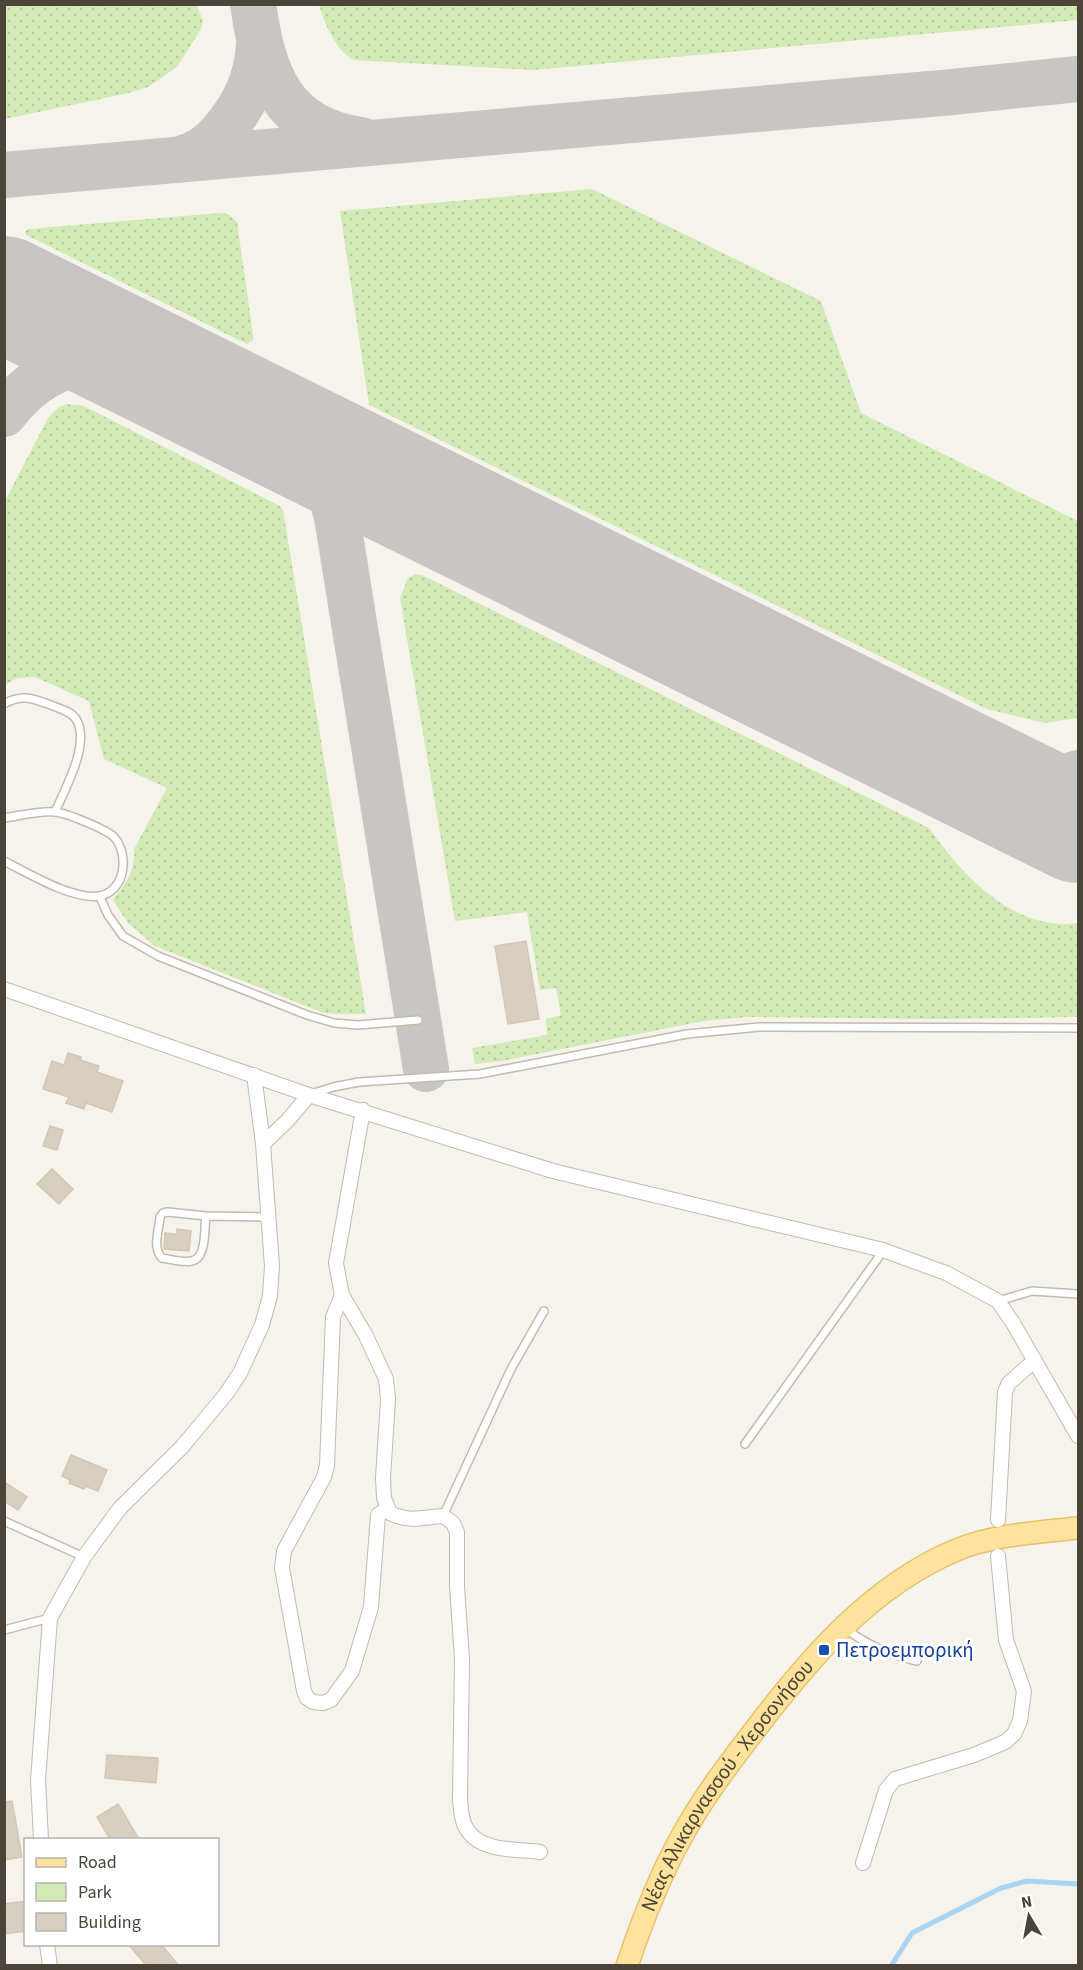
<svg xmlns="http://www.w3.org/2000/svg" width="1083" height="1970" font-family="'Source Sans 3',sans-serif">
  <style>
    .green { fill: url(#green-dots) }
    .lines { fill: none; stroke-linecap: round; stroke-linejoin: round }
    .stream { stroke: #a9d4f2; stroke-width: 5 }
    .taxiway { stroke: #c8c6c3; stroke-width: 46 }
    .runway { stroke: #c8c6c3; stroke-width: 116 }
    .building { fill: #d8cfc1; stroke: #d3c7b4; stroke-width: 1.5 }
    .lane-casing { stroke: #c2bbae; stroke-width: 10 }
    .street-casing { stroke: #c2bbae; stroke-width: 16 }
    .primary-casing { stroke: #e6c16a; stroke-width: 24 }
    .lane { stroke: #fff; stroke-width: 7 }
    .street { stroke: #fff; stroke-width: 14 }
    .primary { stroke: #ffe39c; stroke-width: 21 }
    .transit-dot { fill: #1a4fb4; stroke: #fff; stroke-width: 2 }
    .labels { text-anchor: middle; dominant-baseline: central; stroke-width: 6; stroke-linejoin: round; paint-order: stroke }
    .transit-label { font-size: 21px; fill: #164399; stroke: #fff; text-anchor: start }
    .street-label { font-size: 21px; fill: #4b4439; stroke: #fff }
  </style>
  <defs>
    <pattern id="green-dots" width="8" height="8" patternUnits="userSpaceOnUse" patternTransform="scale(1.5)"><rect width="8" height="8" fill="#d2eab5"/><path d="M2 2h.1M6 6h.1" fill="none" stroke="#b6ca9c" stroke-width="1.8" stroke-linecap="round"/></pattern>
  </defs>
  <rect width="100%" height="100%" fill="#f6f3ec"/>
  <path class="green" d="M 5,4 L 197,5 L 203,21 L 201,29 L 177,67 L 148,87 L 129,93 L 5,119 Z
    M 1078,4 L 1078,20 L 534,70 L 353,60 C 335,49 325,24 319,5 Z
    M 592,189 L 821,301 L 861,413 L 1078,521 L 1078,718 L 1044,723 L 987,709 L 369,405 L 340,211 Z
    M 220,213 L 228,214 L 237,222 L 253,334 L 253,340 L 247,344 L 26,235 L 25,232 L 28,229 Z
    M 66,404 L 84,406 L 280,506 L 283,510 L 366,1014 L 334,1014 L 321,1012 L 155,946 L 128,923 L 113,900 C 126,883 135,872 134,849 L 167,788 L 104,759 L 89,701 L 35,677 L 17,678 L 5,685 L 5,501 L 48,418 L 58,408 Z
    M 415,574 L 422,575 L 929,828 C 963,876 1014,932 1078,923 L 1078,1017 L 941,1019 L 747,1017 L 704,1021 L 502,1061 L 475,1064 L 472,1048 L 547,1035 L 546,1019 L 561,1015 L 556,988 L 540,990 L 527,912 L 455,921 L 400,598 L 408,578 Z"/>
  <g class="lines">
    <path class="stream" d="M 891,1966 L 912,1933 L 1001,1888 L 1027,1881 L 1078,1884"/>
    <path class="taxiway" d="M 253,4 C 263,74 281,129 361,140
      M 180,159 C 198,155 211,145 222,132 C 245,105 257,79 259,44
      M 4,175 L 953,92 L 1078,79
      M 4,414 C 47,358 88,358 152,367
      M 276,428 C 289,438 306,447 316,460 C 327,476 332,499 337,517 L 426,1069
      M 992,782 C 1024,784 1048,783 1078,773"/>
    <path class="runway" d="M 4,294 L 1078,825"/>
  </g>
  <path class="building" d="M 526,941 L 539,1019 L 508,1024 L 495,946 Z
    M 68,1053 L 81,1057 L 80,1060 L 99,1066 L 97,1072 L 123,1081 L 112,1112 L 86,1103 L 84,1109 L 66,1103 L 69,1097 L 43,1089 L 52,1061 L 64,1065 Z
    M 50,1126 L 63,1130 L 57,1150 L 43,1146 Z
    M 52,1169 L 73,1189 L 59,1204 L 37,1184 Z
    M 177,1229 L 191,1231 L 189,1251 L 164,1249 L 165,1233 L 177,1234 Z
    M 71,1455 L 107,1470 L 98,1491 L 85,1486 L 84,1489 L 69,1483 L 70,1480 L 62,1476 Z
    M 4,1482 L 27,1497 L 18,1510 L 4,1501 Z
    M 107,1755 L 158,1758 L 156,1783 L 105,1778 Z
    M 12,1801 L 22,1857 L 4,1860 L 4,1802 Z
    M 118,1804 L 139,1839 L 110,1839 L 97,1817 Z
    M 26,1901 L 26,1931 L 4,1934 L 4,1904 Z
    M 128,1944 L 161,1944 L 178,1965 L 146,1965 Z"/>
  <g class="lines">
    <defs>
      <path id="lane" d="M 4,704 C 20,694 32,698 48,704 C 58,708 71,711 76,719 C 91,743 65,789 55,812
        M 4,818 C 19,816 41,810 55,812 C 66,813 106,829 114,837 C 130,855 125,892 99,896 C 72,900 28,873 4,861
        M 100,897 L 108,915 L 123,936 L 158,956 L 307,1015 L 334,1023 L 358,1025 L 418,1020
        M 311,1094 L 333,1087 L 359,1082 L 480,1074 L 687,1034 L 759,1027 L 1078,1028
        M 206,1216 C 204,1228 207,1258 192,1261 C 183,1263 170,1259 162,1258 C 152,1248 159,1230 160,1217 L 163,1213 L 168,1212 L 206,1216 L 268,1217
        M 998,1301 L 1032,1291 L 1078,1294
        M 745,1444 L 883,1251
        M 443,1516 L 511,1369 L 544,1311
        M 4,1521 L 84,1557
        M 846,1629 C 868,1646 890,1655 917,1661
        M 4,1630 L 50,1618"/>
      <path id="street" d="M 4,989 L 309,1095 L 553,1171 L 883,1250 L 946,1273 L 998,1301 L 1013,1323 L 1078,1436
        M 363,1110 L 336,1263 L 342,1295 L 366,1336 L 386,1379 L 388,1399 L 383,1478 L 384,1498 L 390,1513 C 410,1523 422,1517 443,1516 L 453,1523 L 457,1532 L 457,1586 L 462,1659 L 460,1798 C 461,1809 461,1822 468,1831 C 482,1852 518,1849 540,1852
        M 263,1144 L 288,1120 L 309,1095
        M 342,1295 L 333,1317 L 327,1465 L 324,1477 L 284,1551 L 282,1568 L 304,1691 L 307,1698 L 313,1702 L 323,1703 L 331,1700 L 352,1671 L 371,1607 L 378,1515 L 388,1508
        M 998,1520 L 1005,1392 L 1009,1383 L 1034,1361
        M 41,1840 L 38,1780 L 50,1618 L 84,1557 L 120,1508 L 182,1447 L 226,1394 L 240,1373 L 262,1325 L 270,1296 L 272,1266 L 263,1144 L 254,1075
        M 863,1863 L 886,1790 L 895,1779 L 974,1755 L 1005,1742 L 1014,1734 L 1020,1721 L 1024,1691 L 1006,1640 L 998,1556
        M 47,1944 L 50,1966"/>
      <g id="primary">
        <path id="s1" d="M 627,1966 C 642,1921 659,1877 682,1836 C 702,1799 728,1765 754,1731 C 808,1660 870,1587 954,1551 C 990,1535 1039,1532 1078,1528"/>
      </g>
    </defs>
    <use href="#lane" class="lane-casing"/>
    <use href="#street" class="street-casing"/>
    <use href="#primary" class="primary-casing"/>
    <use href="#lane" class="lane"/>
    <use href="#street" class="street"/>
    <use href="#primary" class="primary"/>
  </g>
  <rect class="transit-dot" x="818" y="1644" width="12" height="12" rx="3"/>
  <g class="labels">
    <g class="transit-label">
      <text x="836" y="1650">Πετροεμπορική</text>
    </g>
    <g class="street-label">
      <text stroke="none"><textPath href="#s1" startOffset="208">Νέας Αλικαρνασσού - Χερσονήσου</textPath></text>
    </g>
  </g>
  <rect width="1083" height="1970" fill="none" stroke="#4b4439" stroke-width="12"/>
  <rect x="24" y="1838" width="195" height="108" fill="#ffffff" stroke="#b7b4b0" stroke-width="1.5"/>
  <rect x="36" y="1858" width="30" height="9" fill="#ffe39c" stroke="#b7b4b0" stroke-width="1.5"/>
  <text x="78" y="1868" font-size="18" fill="#4b4439">Road</text>
  <rect x="36" y="1883" width="30" height="18" fill="#d2eab5" stroke="#b7b4b0" stroke-width="1.5"/>
  <text x="78" y="1898" font-size="18" fill="#4b4439">Park</text>
  <rect x="36" y="1913" width="30" height="18" fill="#d8cfc1" stroke="#b7b4b0" stroke-width="1.5"/>
  <text x="78" y="1928" font-size="18" fill="#4b4439">Building</text>
  <g transform="translate(1029 1916) rotate(350)" stroke="#ffffff" stroke-width="4.5" paint-order="stroke">
  <path d="M0-4.5L10 22L0 15L-10 22Z" fill="#4b4439"/>
  <text y="-9" font-size="16" font-weight="bold" text-anchor="middle" fill="#4b4439">N</text>
  </g>
</svg>
